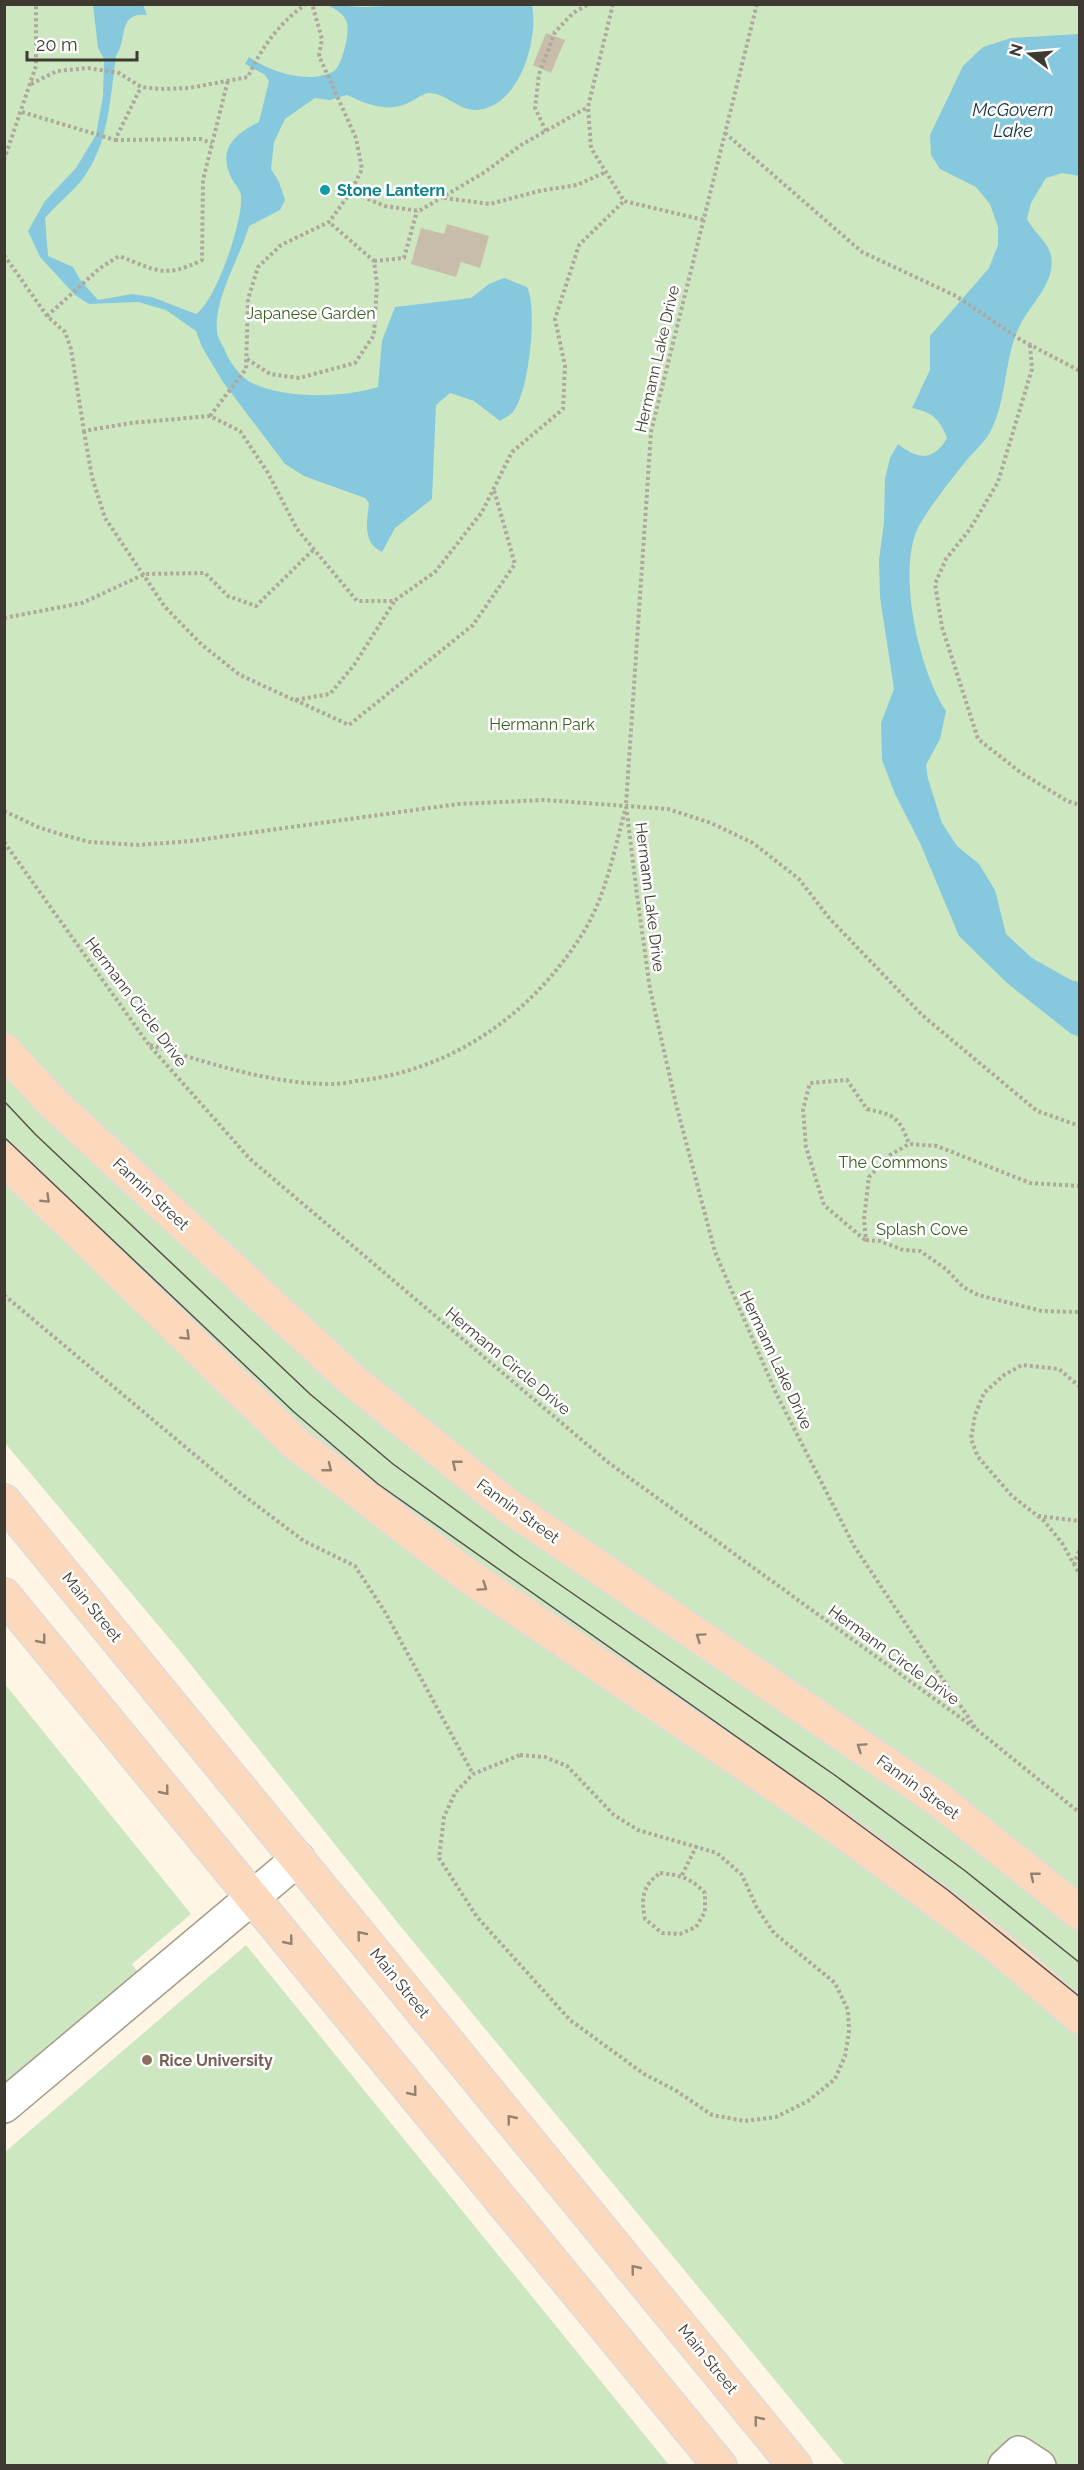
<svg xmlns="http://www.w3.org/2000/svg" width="1084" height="2470" font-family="Raleway,sans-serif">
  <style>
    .green { fill: #cde7c0 }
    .water { fill: #86c9de }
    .building { fill: #c8bdaa }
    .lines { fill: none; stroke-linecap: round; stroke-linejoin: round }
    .minor-casing { stroke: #a49a87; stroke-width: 36 }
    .major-casing { stroke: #dcdcda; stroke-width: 36 }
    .path { stroke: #afa89c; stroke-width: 4; stroke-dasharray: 3 3; stroke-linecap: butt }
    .minor { stroke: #fff; stroke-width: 33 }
    .major { stroke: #fcd9bc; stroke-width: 33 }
    .tram { stroke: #565148; stroke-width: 1.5 }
    .oneway { stroke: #948270 }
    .culture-dot { fill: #0f9aa8; stroke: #fff; stroke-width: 2 }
    .education-dot { fill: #8d6e63; stroke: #fff; stroke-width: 2 }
    .labels { text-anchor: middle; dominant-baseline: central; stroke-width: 5; stroke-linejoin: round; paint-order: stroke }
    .culture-label { font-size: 16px; font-weight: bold; fill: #0d838f; stroke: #fff; text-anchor: start }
    .park-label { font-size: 16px; fill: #375e1e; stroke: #fff }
    .street-label { font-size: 16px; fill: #3e3a32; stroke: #fff }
    .education-label { font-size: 16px; font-weight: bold; fill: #785e54; stroke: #fff; text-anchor: start }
    .water-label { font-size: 18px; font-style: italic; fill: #12323c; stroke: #fff }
  </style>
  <rect width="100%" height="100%" fill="#fef5e5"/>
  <path class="green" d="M 4,5 L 1079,5 L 1079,2465 L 845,2465 L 406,1933 L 179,1650 L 5,1443 Z
    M 4,1683 L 191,1914 L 132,1964 L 140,1976 L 4,2087 Z
    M 246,1945 L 669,2465 L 5,2465 L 5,2152 Z"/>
  <path class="water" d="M 424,4 L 532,5 C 539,40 519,109 475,110 C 458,110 445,92 428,93 C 422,94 413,101 408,103 C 387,113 366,104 347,95 L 330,100 L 315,98 L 285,119 L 274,142 L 271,169 L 279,182 L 285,200 L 280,210 L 249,226 C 240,257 214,299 217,331 C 217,336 221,343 224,348 C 228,360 240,377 252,383 C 286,399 343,398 378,387 L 382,341 L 395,307 L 471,298 L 489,284 L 504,278 L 527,287 C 538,308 529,395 512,413 C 509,416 504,418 500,421 L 474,401 L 450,393 L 436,405 L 432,499 L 395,528 L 382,552 C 362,542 367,523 369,503 L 365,498 L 304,476 L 285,464 L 223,382 L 202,347 L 196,331 L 166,310 L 138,302 L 89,304 L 75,295 L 40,257 L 28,231 L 45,201 L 76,168 L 96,135 L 103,96 L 104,59 L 98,48 L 93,5 L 143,5 L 147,15 C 117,12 128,39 116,56 C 110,98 109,146 81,181 C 70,194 56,205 45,218 L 48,256 L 73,267 L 81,281 L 98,300 L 132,294 L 152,297 L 196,314 C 216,301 244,219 241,195 C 240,189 232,181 230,175 C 218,147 237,133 259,122 L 269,81 L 264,74 L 245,64 L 249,57 C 270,72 309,85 334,71 C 342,66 350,32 347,23 C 344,13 336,10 328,5 L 365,7 Z
    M 1079,34 L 1079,176 L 1062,173 L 1046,178 L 1031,203 L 1027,219 C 1034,233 1048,241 1051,256 C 1056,282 1031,304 1020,325 C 1003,359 1008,401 989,434 C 983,444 973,452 966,461 C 950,481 933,502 920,524 C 895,567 919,671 946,711 L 940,739 L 926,765 L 928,779 L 942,823 L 957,846 L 979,864 L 995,890 L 1006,934 L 1032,958 L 1071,980 L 1079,982 L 1079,1037 L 1070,1033 L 1007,983 L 959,936 L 920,843 L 895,794 L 882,760 L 881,723 L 894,689 L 880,597 L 879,560 L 884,522 L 885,479 L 890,458 L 898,444 C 918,460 934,461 947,438 C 940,419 932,412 912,408 L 930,370 L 930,336 L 989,268 L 998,245 L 998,227 L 990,204 L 976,187 L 940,169 L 931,155 L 930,135 L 963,66 L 983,47 L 1011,38 Z"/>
  <path class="building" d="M 546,33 L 565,40 L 551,73 L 533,65 Z
    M 447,224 L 489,236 L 480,268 L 461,262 L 456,277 L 411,264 L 421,228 L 444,234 Z"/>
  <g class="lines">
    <defs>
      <path id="minor" d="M 4,2106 L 298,1859
        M 1005,2466 L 1019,2453 L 1039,2466"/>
      <path id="major" d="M 4,1050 L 51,1101 L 350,1378 L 507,1505 L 939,1800 L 1080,1913
        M 4,1159 L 294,1442 L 464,1573 L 836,1826 L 997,1946 L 1080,2017
        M 4,1501 L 795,2466
        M 4,1595 L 720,2466"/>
    </defs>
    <use href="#minor" class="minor-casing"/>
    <use href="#major" class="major-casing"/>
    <path class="path" d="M 613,4 L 588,107 L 591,148 L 624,201 L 704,220
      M 757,4 L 651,432 L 626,805 L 637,895 L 650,989 L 676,1104 L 715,1252 L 776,1393 L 854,1546 L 976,1729
      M 31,84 L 57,71 L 88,68 L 119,73 L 141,87 L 161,89 L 189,88 L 248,77 C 261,48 280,22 306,4
      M 22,112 L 115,140 L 141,87
      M 546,131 L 535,108 L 539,74 L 555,32 L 573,13 L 589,4
      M 725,133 L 862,252 L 956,296 L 1021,340 L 1080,371
      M 115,140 L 200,139 L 212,143
      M 4,160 L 36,66 L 36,4
      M 351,192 L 385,206 L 419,211 L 485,172 L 521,145 L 588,107
      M 444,198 L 490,204 L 539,191 L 577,185 L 606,172
      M 4,255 L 47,316 L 65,332 L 71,349 L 84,431 L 131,423 L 210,416 L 240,431 L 268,473 L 297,529 L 357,601 L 394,601 L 435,572 L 482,512 L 512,452 L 563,409 L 565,366 L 555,319 L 579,245 L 624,201
      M 374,261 L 404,258 L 417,211
      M 47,316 L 100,268 L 119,256 C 156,270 164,279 202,260 L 203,180 L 228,80
      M 1030,345 L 1032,369 L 998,482 L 970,529 L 946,559 L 935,584 L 942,627 L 978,739 L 1020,772 L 1067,801 L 1080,805
      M 247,359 L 270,374 L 299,378 L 355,363 L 374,335 L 377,284 L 374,261 L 329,222
      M 210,416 L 246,369 L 248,299 L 258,267 L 281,245 L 329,222 L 351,192 L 362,169 L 356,138 L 319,56 L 322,39 L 312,4
      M 84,431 L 92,477 L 105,518 L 165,607 L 202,645 L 240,675 L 294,700 L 330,694 L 354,665 L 394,602
      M 4,618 L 82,603 L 145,574 L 205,573 L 228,596 L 256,606 L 313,550
      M 295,700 L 349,725 L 473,625 L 515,564 L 494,490
      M 4,811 L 38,827 L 63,835 L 90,842 L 139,845 L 191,841 L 458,804 L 544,800 L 668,809 L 711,823 L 753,843 L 799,879 L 830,919 L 922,1015 L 1037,1111 L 1080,1126
      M 4,842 L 149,1045 L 250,1159 L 609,1463 L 976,1729 L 1080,1813
      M 150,1045 C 209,1063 270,1084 332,1084 C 343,1084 354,1081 364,1080 C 455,1068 532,1013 581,936 C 606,898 614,850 626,807
      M 1080,1186 L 1030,1183 L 937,1146 L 909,1144 L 890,1155 L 869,1177 L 864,1219 L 866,1240 L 880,1241 L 903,1250 L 920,1251 L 946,1269 L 963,1287 L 978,1295 L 1042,1311 L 1080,1312
      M 865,1240 L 824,1205 L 806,1147 L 803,1109 L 810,1083 L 847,1080 L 867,1109 C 895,1115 899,1117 909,1144
      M 4,1295 L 239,1492 L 304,1541 L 355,1566 L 385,1612 L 473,1774
      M 1080,1387 L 1059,1369 L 1022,1365 L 1004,1375 L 984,1393 L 975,1415 L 971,1439 L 978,1457 L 1012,1496 L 1044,1521 L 1062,1543 L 1080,1575
      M 1038,1516 L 1080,1521
      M 1074,1565 L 1080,1548
      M 520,1755 L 545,1757 L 567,1766 L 614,1815 L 638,1830 L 717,1853 L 742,1875 L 757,1908 L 774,1933 L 835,1983 L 848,2010 L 849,2032 L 845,2056 L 835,2079 L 808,2101 L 776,2117 L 745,2121 L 712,2115 L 675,2090 L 644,2074 L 570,2020 L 477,1917 L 439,1858 L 444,1817 L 455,1793 L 473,1774 Z
      M 660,1873 C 680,1875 691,1878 705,1893 L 705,1912 L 696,1927 L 680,1934 L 662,1933 L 645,1919 C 641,1899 642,1886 660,1873 Z
      M 682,1875 L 697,1845"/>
    <use href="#minor" class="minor"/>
    <use href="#major" class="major"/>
    <path class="tram" d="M 4,1101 L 35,1134 L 310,1394 L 393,1464 L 520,1557 L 836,1776 L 964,1870 L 1080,1963
      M 4,1137 L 294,1412 L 378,1484 L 822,1797 L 949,1891 L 1080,1997"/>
  </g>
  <defs><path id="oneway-chevron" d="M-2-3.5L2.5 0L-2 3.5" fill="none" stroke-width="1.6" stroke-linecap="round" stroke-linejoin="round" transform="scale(1.5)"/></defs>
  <g class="oneway">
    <use href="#oneway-chevron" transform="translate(46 1199) rotate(44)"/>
    <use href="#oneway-chevron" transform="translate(186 1336) rotate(44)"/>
    <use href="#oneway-chevron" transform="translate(456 1464) rotate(-141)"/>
    <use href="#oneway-chevron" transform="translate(328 1468) rotate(38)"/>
    <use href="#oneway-chevron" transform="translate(483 1587) rotate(34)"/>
    <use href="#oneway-chevron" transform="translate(700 1637) rotate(-146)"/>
    <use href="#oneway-chevron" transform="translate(42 1640) rotate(51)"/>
    <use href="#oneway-chevron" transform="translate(861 1747) rotate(-146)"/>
    <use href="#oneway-chevron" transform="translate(165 1791) rotate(51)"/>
    <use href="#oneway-chevron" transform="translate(1034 1876) rotate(-141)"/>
    <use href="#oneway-chevron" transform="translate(361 1935) rotate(-129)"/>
    <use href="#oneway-chevron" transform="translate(289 1941) rotate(51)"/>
    <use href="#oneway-chevron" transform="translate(413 2092) rotate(51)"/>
    <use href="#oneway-chevron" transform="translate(511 2119) rotate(-129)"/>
    <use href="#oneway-chevron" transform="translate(635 2269) rotate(-129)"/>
    <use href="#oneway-chevron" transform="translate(758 2420) rotate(-129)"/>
  </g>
  <circle class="culture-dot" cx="325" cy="190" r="6"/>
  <circle class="education-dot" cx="147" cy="2060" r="6"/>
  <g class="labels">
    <g class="culture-label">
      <text x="337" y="190">Stone Lantern</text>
    </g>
    <g class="park-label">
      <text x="311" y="313">Japanese Garden</text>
      <text x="542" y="724">Hermann Park</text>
      <text x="893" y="1162">The Commons</text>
      <text x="922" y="1229">Splash Cove</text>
    </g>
    <g class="street-label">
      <text transform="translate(657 359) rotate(-77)">Hermann Lake Drive</text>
      <text transform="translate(650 897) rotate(83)">Hermann Lake Drive</text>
      <text transform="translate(136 1002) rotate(53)">Hermann Circle Drive</text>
      <text transform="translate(151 1194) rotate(43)">Fannin Street</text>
      <text transform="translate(776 1360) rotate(65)">Hermann Lake Drive</text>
      <text transform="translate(508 1361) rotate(40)">Hermann Circle Drive</text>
      <text transform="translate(518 1511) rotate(36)">Fannin Street</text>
      <text transform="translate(92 1607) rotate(51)">Main Street</text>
      <text transform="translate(894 1655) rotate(36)">Hermann Circle Drive</text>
      <text transform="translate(918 1787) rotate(36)">Fannin Street</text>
      <text transform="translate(400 1983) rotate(51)">Main Street</text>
      <text transform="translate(708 2359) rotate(51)">Main Street</text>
    </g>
    <g class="education-label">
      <text x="159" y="2060">Rice University</text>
    </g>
    <g class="water-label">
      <text x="1013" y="109">McGovern<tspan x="1013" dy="21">Lake</tspan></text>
    </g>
  </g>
  <rect width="1084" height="2470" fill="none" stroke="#3e3a32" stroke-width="12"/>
  <g transform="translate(1030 54) rotate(286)" stroke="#ffffff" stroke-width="4.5" paint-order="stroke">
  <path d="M0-4.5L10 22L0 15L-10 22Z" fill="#3e3a32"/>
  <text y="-9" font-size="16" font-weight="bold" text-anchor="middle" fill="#3e3a32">N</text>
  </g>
  <path d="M27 51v9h110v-9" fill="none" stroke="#3e3a32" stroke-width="3"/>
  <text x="36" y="51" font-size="18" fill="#3e3a32" stroke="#ffffff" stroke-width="4.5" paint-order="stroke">20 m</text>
</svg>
